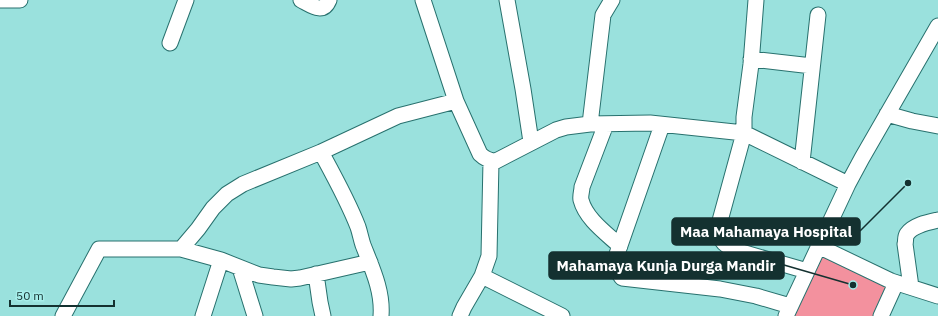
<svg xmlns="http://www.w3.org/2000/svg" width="938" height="316" font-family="'IBM Plex Sans',sans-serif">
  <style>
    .green { fill: #f3919e }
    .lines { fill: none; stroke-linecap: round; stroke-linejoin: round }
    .street-casing { stroke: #28716e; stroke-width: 17 }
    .street { stroke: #fff; stroke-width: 15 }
    .leader { fill: none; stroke: #143130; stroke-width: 1.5 }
    .callout-dot { fill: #143130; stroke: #a7eeea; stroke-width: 1.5 }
    .callout { fill: #143130; stroke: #143130; stroke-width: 1.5 }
    .callout-label { font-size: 15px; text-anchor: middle; font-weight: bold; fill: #fff }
  </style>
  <rect width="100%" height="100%" fill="#9ae1dd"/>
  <path class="green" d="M 820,250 L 893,284 L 879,316 L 782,316 Z"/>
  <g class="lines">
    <defs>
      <path id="street" d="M 0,0 L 20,0
        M 301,0 C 311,5 323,15 329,0
        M 423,0 L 456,101
        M 507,0 L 523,89 L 531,142
        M 756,0 L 751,64 L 744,117 L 744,133 L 848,184
        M 170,43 L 186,0
        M 751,59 L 812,66
        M 887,114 L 912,121 L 938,126
        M 590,124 L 603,15 L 612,0
        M 606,124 L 582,187 C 582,191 580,196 581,200 C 586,219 606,233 620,246
        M 662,125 L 617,254 C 615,265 615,268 622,278 L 720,289 L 756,296 L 790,306
        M 321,152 C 334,176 348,201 358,227 C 360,233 361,239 363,245 C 372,268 383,291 381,316
        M 802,162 L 818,15
        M 818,246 L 891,281 L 938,296
        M 181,249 L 221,260 L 203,316
        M 221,260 L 259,275 L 273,277 L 291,279 L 300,278 L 370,262
        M 240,268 L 255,316
        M 316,274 L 320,302 L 323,316
        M 482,276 L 562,316
        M 911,287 L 905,244 C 906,241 905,237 907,234 C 913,225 929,222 938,220
        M 63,316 L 99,249 L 181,249 L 198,229 L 213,208 L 227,194 L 243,184 L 321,152 L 398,116 L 456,101 L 480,154 C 485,159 489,161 496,161 L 556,130 L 566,127 L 590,124 L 650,123 L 744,133 L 718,228 C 719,242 726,246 738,251 L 807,271
        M 460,316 L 464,307 L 482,276 L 489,256 L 491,161
        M 786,316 L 848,184 L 862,158 L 938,26
        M 881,316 L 896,283"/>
    </defs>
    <use href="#street" class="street-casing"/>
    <use href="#street" class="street"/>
  </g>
  <path class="leader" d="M908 183L860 231M853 285L784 265"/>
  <g class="callout-dot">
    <circle cx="908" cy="183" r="4"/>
    <circle cx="853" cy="285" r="4"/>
  </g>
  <g class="callout">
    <rect x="672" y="218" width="188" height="27" rx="4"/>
    <rect x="549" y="252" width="235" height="27" rx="4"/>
  </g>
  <g class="callout-label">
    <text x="766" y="237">Maa Mahamaya Hospital</text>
    <text x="666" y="271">Mahamaya Kunja Durga Mandir</text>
  </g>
  <path d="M10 300v6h104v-6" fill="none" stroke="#143130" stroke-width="2"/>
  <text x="16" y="300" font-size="12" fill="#143130" stroke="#a7eeea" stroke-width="3" paint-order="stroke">50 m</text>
</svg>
